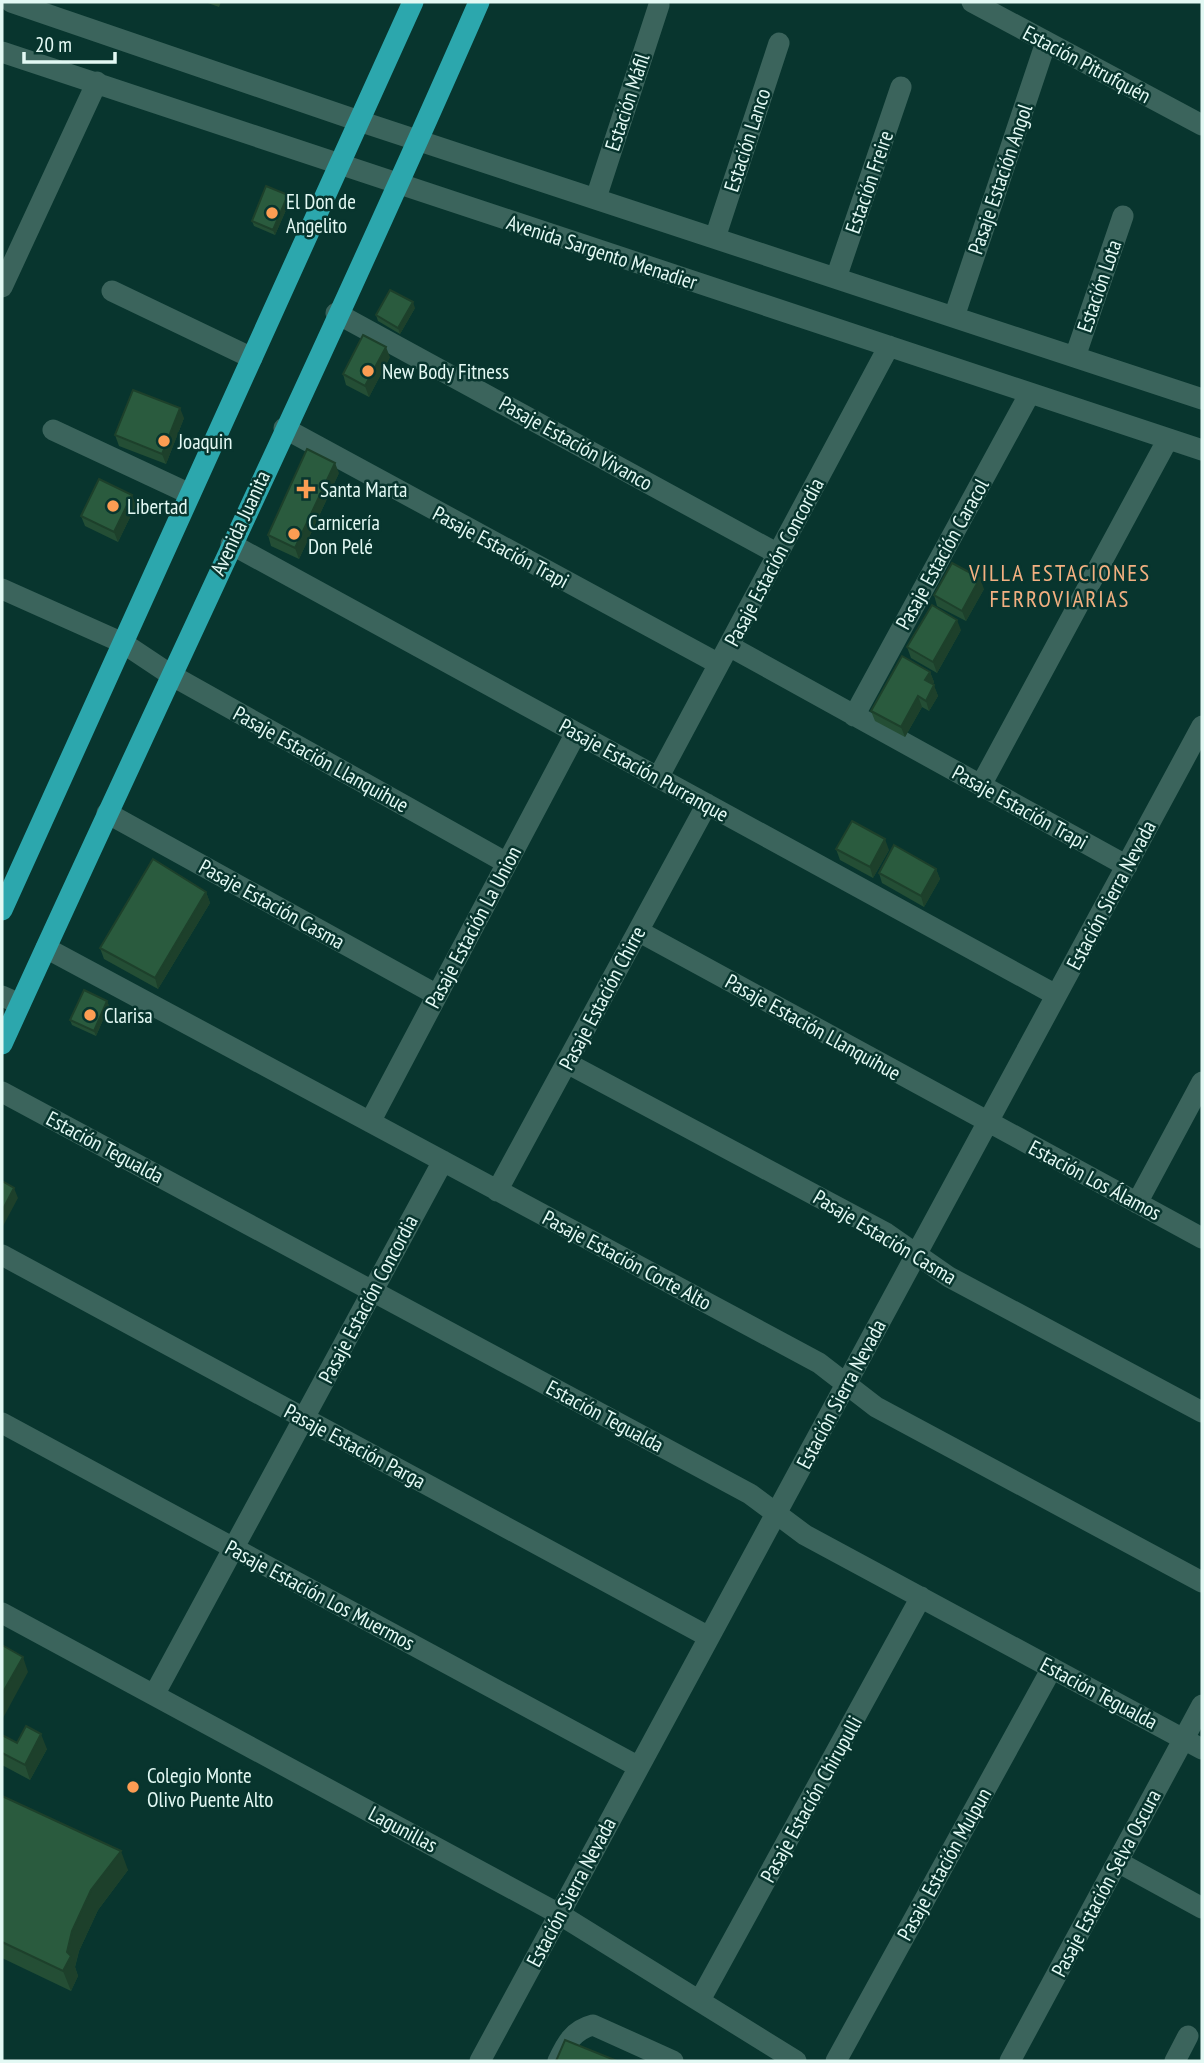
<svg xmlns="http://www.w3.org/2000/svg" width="1204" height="2063" font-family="'PT Sans Narrow',sans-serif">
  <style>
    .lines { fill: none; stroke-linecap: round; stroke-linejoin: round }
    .minor { stroke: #3b645c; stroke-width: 21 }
    .major { stroke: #2ca7ad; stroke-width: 21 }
    .wall { fill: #244e35 }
    .shaded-wall { fill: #1d402b }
    .building { fill: #2a5b3e; stroke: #1d402b; stroke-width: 2 }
    .poi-dot { fill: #fc9d53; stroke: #08352e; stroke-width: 2.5 }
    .labels { text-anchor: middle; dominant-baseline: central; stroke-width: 5; stroke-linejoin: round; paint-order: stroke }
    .street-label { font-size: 21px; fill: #e3f9f4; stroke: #08352e }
    .poi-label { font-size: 21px; fill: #e3f9f4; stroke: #08352e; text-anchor: start }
    .neighbourhood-label { font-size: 23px; letter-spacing: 2px; fill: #f3b081; stroke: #08352e }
  </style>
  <rect width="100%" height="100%" fill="#08352e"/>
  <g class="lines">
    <path class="minor" d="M 11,2 L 359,121 L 1202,399
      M 972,2 L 1202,125
      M 2,52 L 1202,450
      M 596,198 L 659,5
      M 715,238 L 779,43
      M 836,278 L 901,87
      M 2,287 L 97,82
      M 112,291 L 252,358
      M 336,313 L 778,554
      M 954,317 L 1046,42
      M 1075,357 L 1123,216
      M 284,428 L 719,664
      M 53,430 L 190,494
      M 231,544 L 1056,995
      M 2,589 L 123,643 L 171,675 L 507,863
      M 729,646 L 1127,866
      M 854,716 L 1030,393
      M 658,778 L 889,346
      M 981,785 L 1168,439
      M 107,813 L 437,995
      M 638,931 L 1202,1238
      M 46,948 L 819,1363 L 876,1407 L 1202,1582
      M 2,996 L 20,1004
      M 567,1063 L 886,1233 L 949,1277 L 1202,1412
      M 2,1092 L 750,1494 L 805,1535 L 1202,1749
      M 370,1122 L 576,733
      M 497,1191 L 707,804
      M 1137,1203 L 1202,1082
      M 2,1255 L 709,1637
      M 2,1423 L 639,1767
      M 2,1613 L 559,1914 L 796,2061
      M 154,1695 L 443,1161
      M 1118,1862 L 1202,1908
      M 700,2000 L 921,1597
      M 480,2061 L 1202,726
      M 558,2061 C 566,2044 573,2030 593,2025 L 673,2061
      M 836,2061 L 1052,1668
      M 1010,2061 L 1202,1705
      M 1175,2061 L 1188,2036"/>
    <path class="major" d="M 2,910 L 413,2
      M 2,1044 C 160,696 326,352 479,2"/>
  </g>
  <path class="wall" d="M 205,2 L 221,2 L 219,7 Z
    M 288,195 L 290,201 L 275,235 L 254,226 L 252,221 Z
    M 415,308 L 400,334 L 378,321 L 376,315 Z
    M 390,357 L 369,397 L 346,385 L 343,374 Z
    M 184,418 L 166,464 L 119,446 L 115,435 Z
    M 339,473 L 299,559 L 271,546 L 268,535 Z
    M 136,505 L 118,542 L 85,526 L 81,516 Z
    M 984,589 L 966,621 L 937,606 L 934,595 Z
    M 961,630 L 937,673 L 911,658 L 907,647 Z
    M 930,672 L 934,682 L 933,684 L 938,696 L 929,711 L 922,707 L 905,737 L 875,721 L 871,711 Z
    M 836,849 L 889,850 L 873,878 L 840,860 Z
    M 936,869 L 940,879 L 924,907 L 882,883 L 879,873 Z
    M 206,892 L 210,903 L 158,989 L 104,959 L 100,948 Z
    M 107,1001 L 109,1006 L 96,1036 L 72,1025 L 70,1020 Z
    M 2,1735 L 17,1743 L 47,1749 L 30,1780 L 2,1765 Z
    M 2,1796 L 128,1870 L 98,1910 L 79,1951 L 75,1967 L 78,1976 L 71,1991 L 2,1958 Z"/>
  <path class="shaded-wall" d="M 288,195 L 290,201 L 275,235 L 273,230 Z
    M 413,302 L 415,308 L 400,334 L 398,328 Z
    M 386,347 L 390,357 L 369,397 L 365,386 Z
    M 180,408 L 184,418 L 166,464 L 162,454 Z
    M 335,463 L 339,473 L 299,559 L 295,548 Z
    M 132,495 L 136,505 L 118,542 L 114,532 Z
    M 980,578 L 984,589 L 966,621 L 962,611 Z
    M 957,620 L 961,630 L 937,673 L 933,662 Z
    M 930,672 L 934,682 L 929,691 L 925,680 Z
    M 934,685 L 938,696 L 929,711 L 926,701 Z
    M 918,696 L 922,707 L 905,737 L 901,727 Z
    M 885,839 L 889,850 L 873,878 L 870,867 Z
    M 936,869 L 940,879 L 924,907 L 921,896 Z
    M 206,892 L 210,903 L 158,989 L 155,978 Z
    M 107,1001 L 109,1006 L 96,1036 L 94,1031 Z
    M 14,1188 L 18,1198 L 2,1228 L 2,1211 Z
    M 23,1657 L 28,1672 L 2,1720 L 2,1694 Z
    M 41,1734 L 47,1749 L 30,1780 L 25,1765 Z
    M 121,1851 L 128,1870 L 98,1910 L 79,1951 L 75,1967 L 78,1976 L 71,1991 L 63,1971 L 72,1931 L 91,1890 Z"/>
  <path class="building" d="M 266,186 L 288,195 L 273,230 L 252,221 Z
    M 390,290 L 413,302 L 398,328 L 376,315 Z
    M 363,335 L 386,347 L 365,386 L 343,374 Z
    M 133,390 L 180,408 L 162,454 L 115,435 Z
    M 307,449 L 335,463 L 295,548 L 268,535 Z
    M 99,479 L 132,495 L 114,532 L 81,516 Z
    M 952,563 L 980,578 L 962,611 L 934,595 Z
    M 932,605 L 957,620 L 933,662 L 907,647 Z
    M 902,656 L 930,672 L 925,680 L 934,685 L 926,701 L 918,696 L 901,727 L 871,711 Z
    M 852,821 L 885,839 L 870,867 L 836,849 Z
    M 894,845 L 936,869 L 921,896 L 879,873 Z
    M 153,859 L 206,892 L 155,978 L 100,948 Z
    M 84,990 L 107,1001 L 94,1031 L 70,1020 Z
    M 2,1181 L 14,1188 L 2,1211 Z
    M 2,1645 L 23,1657 L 2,1694 Z
    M 26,1726 L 41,1734 L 25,1765 L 2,1753 L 2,1735 L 17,1743 Z
    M 2,1796 L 121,1851 L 91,1890 L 72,1931 L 67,1952 L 71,1956 L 63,1971 L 2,1942 Z
    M 565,2040 L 617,2061 L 556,2061 Z"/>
  <g class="poi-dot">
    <circle cx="272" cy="213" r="7"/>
    <circle cx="368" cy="371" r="7"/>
    <circle cx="164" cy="441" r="7"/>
    <path d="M302.5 478.5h7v7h7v7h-7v7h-7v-7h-7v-7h7z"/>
    <circle cx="113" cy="506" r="7"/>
    <circle cx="294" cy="534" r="7"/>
    <circle cx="90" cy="1015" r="7"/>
    <circle cx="133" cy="1787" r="7"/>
  </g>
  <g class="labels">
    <g class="street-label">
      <text transform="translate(1087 64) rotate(28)">Estación Pitrufquén</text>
      <text transform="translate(627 102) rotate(-72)">Estación Máfil</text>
      <text transform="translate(747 140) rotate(-72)">Estación Lanco</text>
      <text transform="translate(1000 179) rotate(-71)">Pasaje Estación Angol</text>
      <text transform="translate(869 182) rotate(-71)">Estación Freire</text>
      <text transform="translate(602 252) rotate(18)">Avenida Sargento Menadier</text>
      <text transform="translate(1099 286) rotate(-71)">Estación Lota</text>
      <text transform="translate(576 443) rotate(29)">Pasaje Estación Vivanco</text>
      <text transform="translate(240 523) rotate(-65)">Avenida Juanita</text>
      <text transform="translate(501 547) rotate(28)">Pasaje Estación Trapi</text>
      <text transform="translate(942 554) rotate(-61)">Pasaje Estación Caracol</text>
      <text transform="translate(774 562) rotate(-62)">Pasaje Estación Concordia</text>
      <text transform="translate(321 759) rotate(29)">Pasaje Estación Llanquihue</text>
      <text transform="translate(644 770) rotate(29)">Pasaje Estación Purranque</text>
      <text transform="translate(1020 807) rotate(29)">Pasaje Estación Trapi</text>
      <text transform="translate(1111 895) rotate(-62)">Estación Sierra Nevada</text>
      <text transform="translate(272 904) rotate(29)">Pasaje Estación Casma</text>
      <text transform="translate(473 927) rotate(-62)">Pasaje Estación La Union</text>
      <text transform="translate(602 998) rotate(-62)">Pasaje Estación Chirre</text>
      <text transform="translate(813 1027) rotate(29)">Pasaje Estación Llanquihue</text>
      <text transform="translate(105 1147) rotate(28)">Estación Tegualda</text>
      <text transform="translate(1095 1180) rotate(28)">Estación Los Álamos</text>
      <text transform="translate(885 1237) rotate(31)">Pasaje Estación Casma</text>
      <text transform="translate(627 1260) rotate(28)">Pasaje Estación Corte Alto</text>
      <text transform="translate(368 1299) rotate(-62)">Pasaje Estación Concordia</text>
      <text transform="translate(841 1394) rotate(-62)">Estación Sierra Nevada</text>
      <text transform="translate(605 1416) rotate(28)">Estación Tegualda</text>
      <text transform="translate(355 1446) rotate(28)">Pasaje Estación Parga</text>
      <text transform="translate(320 1595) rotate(28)">Pasaje Estación Los Muermos</text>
      <text transform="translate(1099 1693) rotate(28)">Estación Tegualda</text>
      <text transform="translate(811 1799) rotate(-61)">Pasaje Estación Chirupulli</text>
      <text transform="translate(403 1829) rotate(28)">Lagunillas</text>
      <text transform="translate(944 1864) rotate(-61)">Pasaje Estación Mulpun</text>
      <text transform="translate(1106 1883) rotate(-62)">Pasaje Estación Selva Oscura</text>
      <text transform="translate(571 1892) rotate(-62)">Estación Sierra Nevada</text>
    </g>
    <g class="poi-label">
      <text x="286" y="201">El Don de<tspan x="286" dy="24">Angelito</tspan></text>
      <text x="382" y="371">New Body Fitness</text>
      <text x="178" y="441">Joaquin</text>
      <text x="320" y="489">Santa Marta</text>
      <text x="127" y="506">Libertad</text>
      <text x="308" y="522">Carnicería<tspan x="308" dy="24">Don Pelé</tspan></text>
      <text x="104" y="1015">Clarisa</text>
      <text x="147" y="1775">Colegio Monte<tspan x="147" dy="24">Olivo Puente Alto</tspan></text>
    </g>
    <g class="neighbourhood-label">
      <text x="1060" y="572">VILLA ESTACIONES<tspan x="1060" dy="26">FERROVIARIAS</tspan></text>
    </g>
  </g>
  <rect width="1204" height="2063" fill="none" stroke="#e3f9f4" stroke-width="7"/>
  <path d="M24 52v10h91v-10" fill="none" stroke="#e3f9f4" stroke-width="3.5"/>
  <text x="35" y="52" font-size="21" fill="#e3f9f4" stroke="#08352e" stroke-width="5" paint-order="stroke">20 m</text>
</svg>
